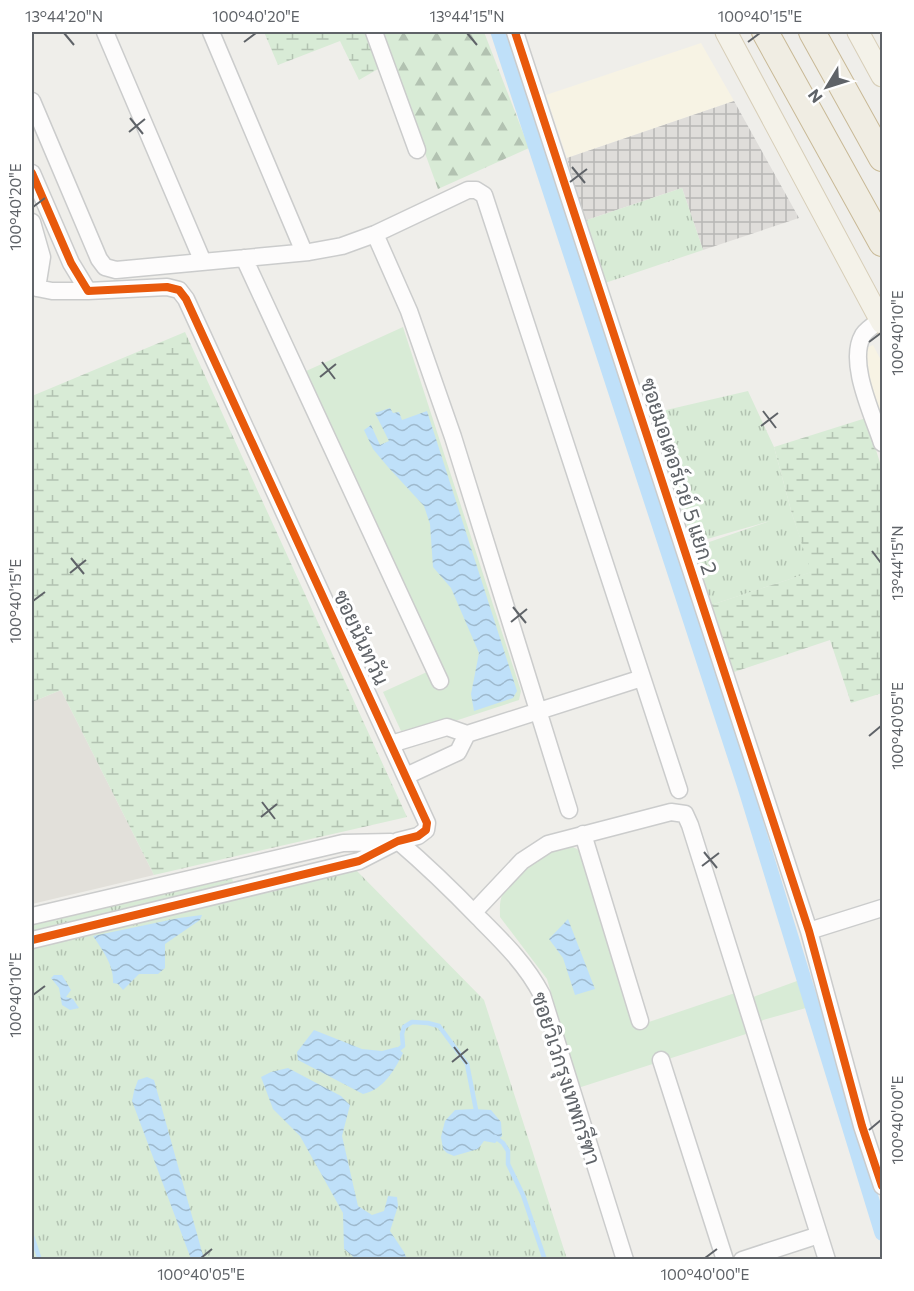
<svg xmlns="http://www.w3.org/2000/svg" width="914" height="1291" font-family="Commissioner,Sarabun,sans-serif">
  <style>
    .commercial { fill: #f7f3e4 }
    .industrial { fill: url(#industrial-grid) }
    .education { fill: #e2e0da }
    .grass { fill: url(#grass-tufts) }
    .forest { fill: url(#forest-firs) }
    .wetland { fill: url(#wetland-marsh) }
    .garden { fill: #d8ebd6 }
    .water { fill: url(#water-waves) }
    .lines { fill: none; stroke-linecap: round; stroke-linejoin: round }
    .stream { stroke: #bfe0f9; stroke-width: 4.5 }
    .canal { stroke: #bfe0f9; stroke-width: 15 }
    .minor-casing { stroke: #cbcccc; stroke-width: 19 }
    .major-casing { stroke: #d7ceb8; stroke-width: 23 }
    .highway-casing { stroke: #c8b996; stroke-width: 28 }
    .minor { stroke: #fdfcfc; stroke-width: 16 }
    .major { stroke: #f4f2e9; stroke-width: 21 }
    .highway { stroke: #f0ede3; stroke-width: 26 }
    .cycleway-casing { stroke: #fff; stroke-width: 11 }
    .cycleway { stroke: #e8590c; stroke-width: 8 }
    .ticks { fill: none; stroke: #5f6368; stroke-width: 2 }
    .labels { text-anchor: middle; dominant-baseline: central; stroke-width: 6; stroke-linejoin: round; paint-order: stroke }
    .street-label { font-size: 21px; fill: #5f6368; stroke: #fff }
    .neatline { fill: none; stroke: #5f6368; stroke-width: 2 }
    .ticks-label { font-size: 15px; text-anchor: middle; fill: #5f6368 }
  </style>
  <defs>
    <pattern id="industrial-grid" width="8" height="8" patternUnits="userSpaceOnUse" patternTransform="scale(1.5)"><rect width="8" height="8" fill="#dfddda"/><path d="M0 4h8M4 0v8" fill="none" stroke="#b8b7b5"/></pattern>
    <pattern id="grass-tufts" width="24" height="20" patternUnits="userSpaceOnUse" patternTransform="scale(1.5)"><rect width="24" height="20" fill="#d8ebd6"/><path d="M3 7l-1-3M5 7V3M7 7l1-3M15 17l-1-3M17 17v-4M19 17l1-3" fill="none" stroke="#b2c2b1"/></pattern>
    <pattern id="forest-firs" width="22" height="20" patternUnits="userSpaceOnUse" patternTransform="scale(1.5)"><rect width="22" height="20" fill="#d8ebd6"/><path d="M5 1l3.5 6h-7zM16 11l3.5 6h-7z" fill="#b2c2b1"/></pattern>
    <pattern id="wetland-marsh" width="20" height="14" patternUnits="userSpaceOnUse" patternTransform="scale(1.5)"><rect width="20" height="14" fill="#d8ebd6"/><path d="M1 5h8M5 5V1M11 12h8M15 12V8" fill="none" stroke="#b2c2b1"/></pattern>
    <pattern id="water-waves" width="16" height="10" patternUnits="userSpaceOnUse" patternTransform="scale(1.5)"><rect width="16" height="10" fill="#bfe0f9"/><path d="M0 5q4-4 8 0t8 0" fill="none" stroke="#9eb9cd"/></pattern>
  </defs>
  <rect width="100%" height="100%" fill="#efeeea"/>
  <path class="commercial" d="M 701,43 L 734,101 L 567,158 L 546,95 Z
    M 873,345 L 882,362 L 882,422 L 863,363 L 866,348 Z"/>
  <path class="industrial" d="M 734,101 L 799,218 L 703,250 L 682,188 L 584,221 L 567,158 Z"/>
  <path class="education" d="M 61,690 L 154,875 L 32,904 L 32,702 Z"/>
  <path class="grass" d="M 682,188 L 703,250 L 605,283 L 584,221 Z
    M 748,391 L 774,447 L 792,514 L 812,572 L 711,605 L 692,548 L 770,521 L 693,543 L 649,414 Z
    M 355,869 L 484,1000 L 567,1259 L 32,1259 L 32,947 Z
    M 231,875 L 234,885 L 32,933 L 32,921 Z"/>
  <path class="forest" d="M 381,32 L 484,32 L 529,148 L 438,189 Z"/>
  <path class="wetland" d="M 264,32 L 366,32 L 378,69 L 359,80 L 340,41 L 278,65 Z
    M 185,332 L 407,817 L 154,875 L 61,690 L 32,702 L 32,396 Z
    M 866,418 L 882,469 L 882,693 L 851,703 L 830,640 L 734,672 L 711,605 L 811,572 L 792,514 L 774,447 Z"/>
  <path class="garden" d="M 403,327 L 521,691 L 519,700 L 458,720 L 401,731 L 383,692 L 438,667 L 304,372 Z
    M 567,844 L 581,851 L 634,1027 L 735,993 L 753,997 L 797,981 L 806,1008 L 763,1020 L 746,1034 L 578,1088 L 547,979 L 500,917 C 500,910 499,900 503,894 C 515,870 544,854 567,844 Z"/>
  <path class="water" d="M 390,408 L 393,413 L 399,412 L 402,420 L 427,411 L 517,691 L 513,698 L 474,711 L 471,694 L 479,653 L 451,588 L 433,567 L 430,524 L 424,506 L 388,467 L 373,449 L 364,430 L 371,425 L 380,445 L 389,441 L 375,413 Z
    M 202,915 L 200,920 L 165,944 L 165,968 L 158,974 L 139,974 L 123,990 L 118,984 L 113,983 C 114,965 103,951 93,936 L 179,918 Z
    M 568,919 L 595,989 L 575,995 L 563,958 L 549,939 Z
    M 54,975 L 62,975 L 71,990 L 66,997 L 73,999 L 79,1008 L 70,1010 L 62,1005 L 59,988 L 51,978 Z
    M 314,1030 L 362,1049 L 382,1051 L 397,1047 L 403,1053 C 394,1071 383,1090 363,1094 L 298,1060 L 297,1052 Z
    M 288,1068 L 341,1096 L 350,1105 L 342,1136 L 358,1206 L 372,1215 L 384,1211 L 388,1196 L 397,1197 L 398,1206 L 390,1231 L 404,1252 L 407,1259 L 356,1259 L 344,1249 L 343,1213 L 300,1136 L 273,1109 L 261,1077 L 271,1072 Z
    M 147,1077 L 154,1080 L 204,1259 L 191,1259 L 132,1101 L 134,1091 L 138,1080 Z
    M 473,1109 L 491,1110 L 501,1122 L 502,1136 L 495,1143 L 484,1141 L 478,1149 L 454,1156 L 447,1153 L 443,1149 L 441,1137 L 445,1121 L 455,1110 Z"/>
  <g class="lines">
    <path class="stream" d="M 395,1052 L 403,1046 L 402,1034 L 404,1027 L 412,1022 L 428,1023 L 439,1026 L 467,1064 L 477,1115
      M 495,1137 L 503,1143 L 508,1151 L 508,1164 L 523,1195 L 545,1260
      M 32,1236 L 40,1260"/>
    <path class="canal" d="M 498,32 L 744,784 L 882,1233"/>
    <defs>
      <path id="minor" d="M 105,32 L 203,262
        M 211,32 L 304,252
        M 374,32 L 417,150
        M 515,32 L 809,931 L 862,1126 L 882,1186
        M 32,101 L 99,259 L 105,267 L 116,270 L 309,252 L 342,246 L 375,234 L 468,190 L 476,190 L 484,195 L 679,790
        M 32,173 L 71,263 L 88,291 L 167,287 L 179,290 L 186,299 L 427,823 L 426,830 L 418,836 L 398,841 L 359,861 L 32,940
        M 32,222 L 42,257 L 37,288
        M 375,234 L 409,311 L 453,437 L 569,810
        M 244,258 L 440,681
        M 32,287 L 52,291 L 88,291
        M 881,320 C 875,324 867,329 863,335 C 847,362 873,415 882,443
        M 391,744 L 447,727 L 467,734 L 642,678
        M 406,776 L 458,752 L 467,734
        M 583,834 L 640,1021
        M 398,841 C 426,865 452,890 478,917 C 502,941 526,964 542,995 L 625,1260
        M 474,912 L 522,861 L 548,844 L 671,812 L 685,814 L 690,825 L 827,1260
        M 32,916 L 343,843 L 391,842
        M 809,931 L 882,908
        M 661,1060 L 725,1260
        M 742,1260 L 819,1235"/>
      <path id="major" d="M 726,32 L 882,323
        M 858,32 L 882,76"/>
      <path id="highway" d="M 765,32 L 882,243
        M 812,32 L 882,158"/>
    </defs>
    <use href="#minor" class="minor-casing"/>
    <use href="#major" class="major-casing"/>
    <use href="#highway" class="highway-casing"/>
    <use href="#minor" class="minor"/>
    <use href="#major" class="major"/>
    <use href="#highway" class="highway"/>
    <defs>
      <path id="cycleway" d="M 515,32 L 809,931 L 862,1126 L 882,1186
        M 32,173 L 71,263 L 88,291 L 167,287 L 179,290 L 186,299 L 427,823 L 426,830 L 418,836 L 398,841 L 359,861 L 32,940"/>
    </defs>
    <use href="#cycleway" class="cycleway-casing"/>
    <use href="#cycleway" class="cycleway"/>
  </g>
  <path class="ticks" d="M 64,33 L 74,45M 467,33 L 477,45M 244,42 L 256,33M 748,42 L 760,33M 130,118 L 143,134M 129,132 L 145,119M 572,167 L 585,183M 570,182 L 587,169M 33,207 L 45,198M 869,342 L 881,333M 322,362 L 335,379M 320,377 L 336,364M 763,411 L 776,428M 761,426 L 778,413M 872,551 L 881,563M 71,558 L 84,574M 70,573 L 86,560M 33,601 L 45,592M 513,607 L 526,623M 511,622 L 527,609M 869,736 L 881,726M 262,802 L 275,819M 261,817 L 277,804M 704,852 L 717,868M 702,866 L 719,853M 33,995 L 45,986M 454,1047 L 467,1064M 452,1062 L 468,1049M 869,1130 L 881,1120M 201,1258 L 212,1249M 705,1258 L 717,1249"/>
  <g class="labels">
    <g class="street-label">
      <text transform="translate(680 476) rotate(72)">ซอยมอเตอร์เวย์ 5 แยก 2</text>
      <text transform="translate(362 637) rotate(65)">ซอยนันทวัน</text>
      <text transform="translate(567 1078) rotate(72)">ซอยวิเว่กรุงเทพกรีฑา</text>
    </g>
  </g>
  <rect width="914" height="1291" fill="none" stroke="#ffffff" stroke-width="66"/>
  <g transform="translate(827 87) rotate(232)" stroke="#ffffff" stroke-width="4.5" paint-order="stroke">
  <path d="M0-4.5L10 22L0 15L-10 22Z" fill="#5f6368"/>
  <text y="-9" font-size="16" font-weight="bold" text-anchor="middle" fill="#5f6368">N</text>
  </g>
  <rect x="33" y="33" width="848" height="1225" class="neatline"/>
  <g class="ticks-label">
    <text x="64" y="22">13°44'20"N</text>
    <text x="256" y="22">100°40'20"E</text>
    <text x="467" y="22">13°44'15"N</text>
    <text x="760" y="22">100°40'15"E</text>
    <text transform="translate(16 207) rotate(-90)" y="5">100°40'20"E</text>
    <text transform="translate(898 333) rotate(-90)" y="5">100°40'10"E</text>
    <text transform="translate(898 563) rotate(-90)" y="5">13°44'15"N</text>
    <text transform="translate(16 601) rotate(-90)" y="5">100°40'15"E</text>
    <text transform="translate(898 726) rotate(-90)" y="5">100°40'05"E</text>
    <text transform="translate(16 995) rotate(-90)" y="5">100°40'10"E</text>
    <text transform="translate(898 1120) rotate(-90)" y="5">100°40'00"E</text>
    <text x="201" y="1280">100°40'05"E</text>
    <text x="705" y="1280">100°40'00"E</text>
  </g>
</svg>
